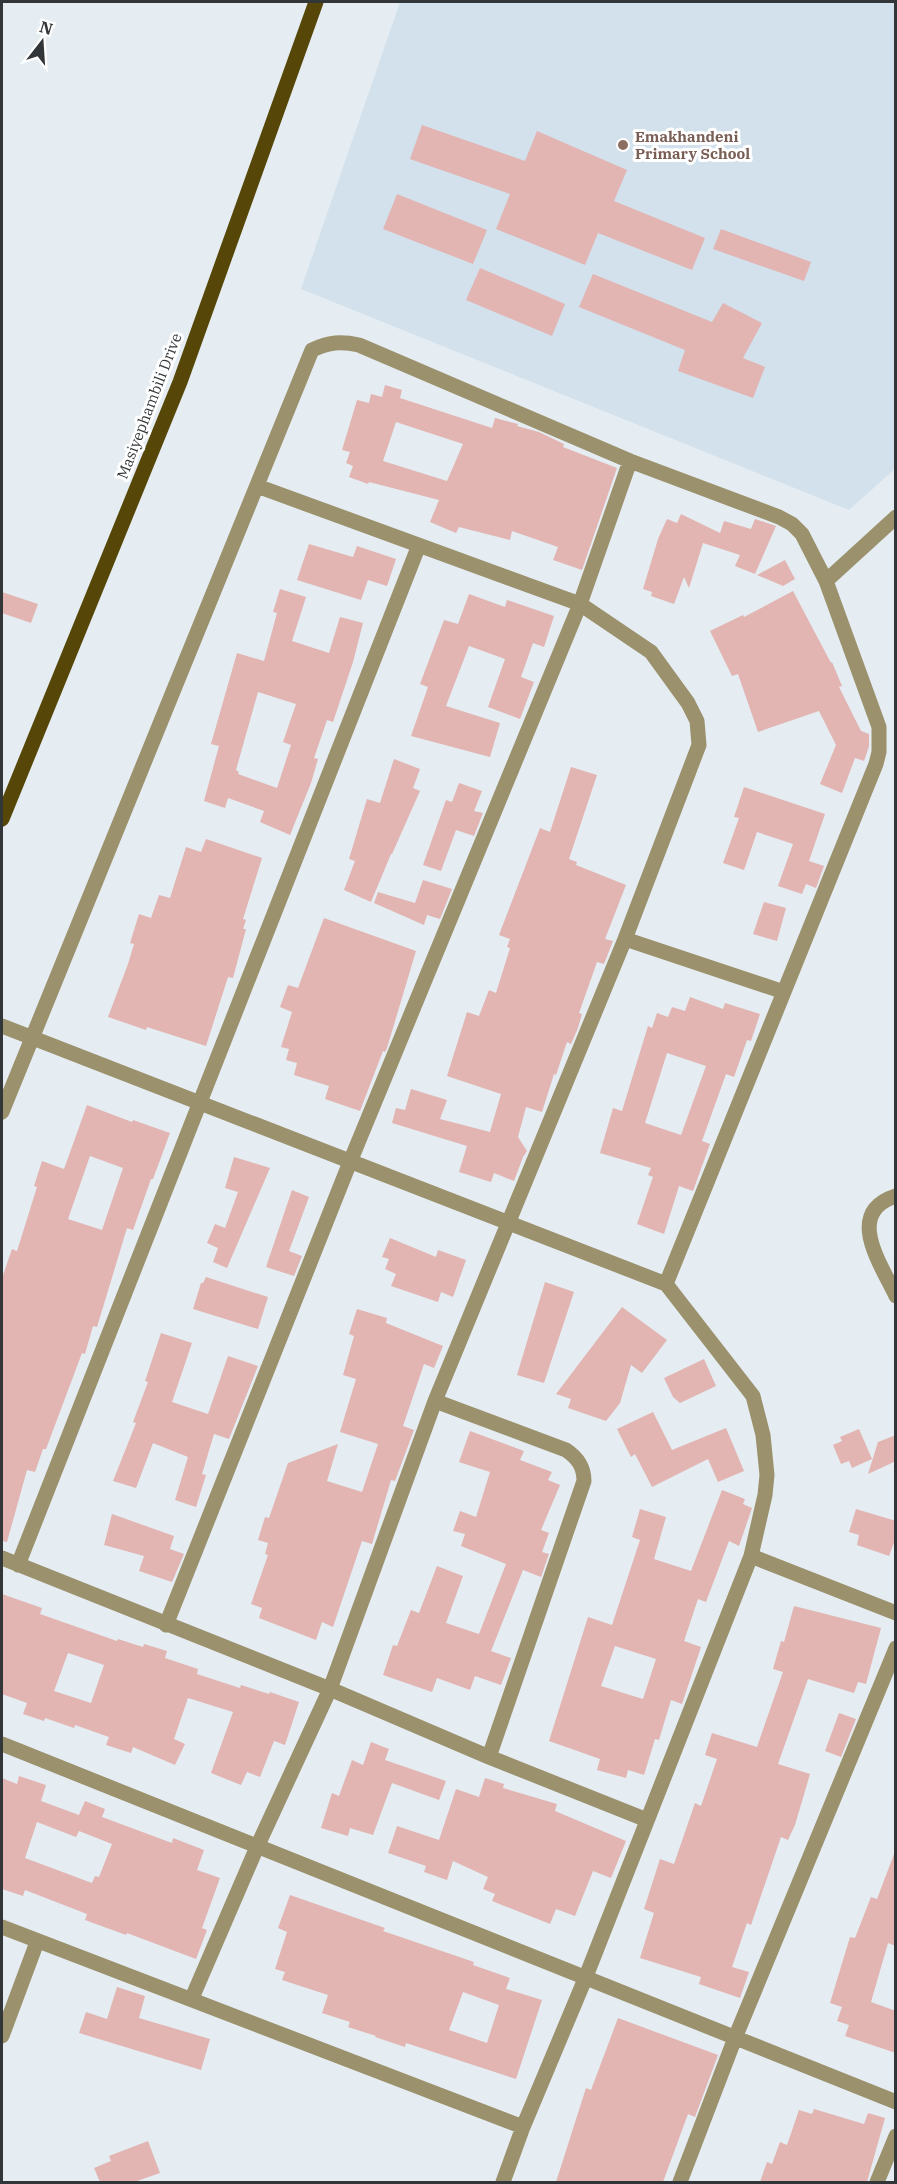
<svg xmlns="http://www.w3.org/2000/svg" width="897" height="2184" font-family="'IBM Plex Serif',serif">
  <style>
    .built { fill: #d2e1ec }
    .building { fill: #e2b4b2; fill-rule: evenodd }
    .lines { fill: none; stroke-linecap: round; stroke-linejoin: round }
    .minor { stroke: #9b916d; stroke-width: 15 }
    .major { stroke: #564708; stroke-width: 15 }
    .education-dot { fill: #8d6e63; stroke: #fff; stroke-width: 2 }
    .labels { text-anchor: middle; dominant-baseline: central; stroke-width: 6; stroke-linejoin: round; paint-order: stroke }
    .education-label { font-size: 15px; font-weight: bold; fill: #785e54; stroke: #fff; text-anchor: start }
    .street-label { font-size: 15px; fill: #333638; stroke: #fff }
  </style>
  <rect width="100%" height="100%" fill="#e5edf2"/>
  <path class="built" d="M 400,2 L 895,2 L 895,469 L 849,510 L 301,289 Z"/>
  <path class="building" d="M 422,125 L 525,161 L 537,131 L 627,170 L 614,201 L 705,238 L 692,270 L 598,233 L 585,265 L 496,229 L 510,194 L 410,159 Z
    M 397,194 L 487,230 L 473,264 L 383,229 Z
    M 721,229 L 811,262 L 804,281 L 713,249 Z
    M 480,268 L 565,304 L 552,336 L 466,300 Z
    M 593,274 L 712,322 L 723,303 L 762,323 L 743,358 L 765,367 L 753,398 L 678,371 L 685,350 L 579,307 Z
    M 385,385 L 402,390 L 400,398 L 492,428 L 495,418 L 518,424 L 517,426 L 539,432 L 564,444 L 563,447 L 617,468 L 582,570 L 553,560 L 558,547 L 512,531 L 510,540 L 459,527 L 456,533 L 430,522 L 439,500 L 369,482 L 368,484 L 349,477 L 353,466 L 346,463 L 350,452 L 342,450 L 357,400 L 369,403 L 371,394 L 382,397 ZM 396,422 L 463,444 L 447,481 L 383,461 Z
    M 681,514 L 720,533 L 724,521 L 751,529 L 755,519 L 776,526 L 755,574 L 735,566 L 740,555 L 703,543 L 689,588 L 684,577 L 674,604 L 651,596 L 652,592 L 643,589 L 658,539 L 667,519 L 677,523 Z
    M 309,544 L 353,557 L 357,546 L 396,559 L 387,586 L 368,580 L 361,600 L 297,580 Z
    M 785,560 L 795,579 L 783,586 L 757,575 Z
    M 280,589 L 306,597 L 292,641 L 329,653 L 340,617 L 363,623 L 353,662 L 333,722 L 327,720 L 314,758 L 318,759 L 311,783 L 290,835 L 260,822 L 264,811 L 228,798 L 225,808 L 204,801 L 219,746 L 211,744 L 237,653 L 264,661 L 277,613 L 273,612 ZM 258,692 L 296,704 L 283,742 L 291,745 L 277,788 L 238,774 L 239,772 L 236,770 Z
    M 793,591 L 831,663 L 832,662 L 842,686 L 839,687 L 861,731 L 869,734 L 869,746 L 864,761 L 855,758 L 842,793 L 820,784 L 836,745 L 819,711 L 758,732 L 738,674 L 732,676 L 710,631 L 743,615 L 744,617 Z
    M 2,592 L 38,604 L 31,623 L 2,613 Z
    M 469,594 L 505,607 L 507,600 L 554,616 L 544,647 L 533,643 L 521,677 L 534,682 L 520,719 L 488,707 L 505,659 L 469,646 L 446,706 L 500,723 L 490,757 L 411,736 L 428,687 L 420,684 L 444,620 L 458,624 Z
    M 394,759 L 420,769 L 413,788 L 420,791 L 392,854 L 391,854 L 371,902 L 344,890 L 355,861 L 349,859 L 367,799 L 380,803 Z
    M 571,767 L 597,775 L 569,859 L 577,862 L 576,865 L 626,885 L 605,939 L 613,941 L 604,964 L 597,962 L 579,1013 L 582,1014 L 578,1028 L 571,1044 L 567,1042 L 556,1075 L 554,1074 L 542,1112 L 526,1107 L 518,1137 L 527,1151 L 523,1157 L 514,1181 L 494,1173 L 491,1182 L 459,1172 L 467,1146 L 392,1123 L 396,1108 L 405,1110 L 411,1089 L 447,1100 L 440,1119 L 490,1132 L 501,1094 L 447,1076 L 467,1012 L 479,1016 L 489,990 L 496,993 L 510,948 L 507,947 L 510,939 L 499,935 L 540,828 L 550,832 Z
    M 459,783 L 482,791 L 474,811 L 483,813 L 474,836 L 456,830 L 441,871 L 423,865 L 446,800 L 452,802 Z
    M 744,787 L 825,814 L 809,861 L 824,866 L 816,888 L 806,884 L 802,894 L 778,886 L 793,844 L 757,832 L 744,870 L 723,863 L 739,818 L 734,817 Z
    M 206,839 L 262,858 L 243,919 L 246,920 L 243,929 L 246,929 L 233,978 L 228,977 L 206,1046 L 147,1027 L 146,1030 L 108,1017 L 128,964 L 134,944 L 130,943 L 139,914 L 151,918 L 159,895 L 170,898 L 186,847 L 201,852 Z
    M 423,880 L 452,889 L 440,919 L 427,915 L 424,925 L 374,903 L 378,892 L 415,903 Z
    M 764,902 L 786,908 L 777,941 L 753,934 Z
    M 324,918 L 416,951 L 387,1048 L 385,1052 L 383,1051 L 360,1111 L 325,1099 L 329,1086 L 294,1075 L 297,1063 L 286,1060 L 289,1049 L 281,1047 L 292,1012 L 280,1007 L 288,985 L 298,988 Z
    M 690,997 L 723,1009 L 725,1003 L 760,1014 L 751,1041 L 747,1040 L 734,1077 L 726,1074 L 702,1141 L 710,1144 L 693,1191 L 679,1186 L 664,1234 L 637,1224 L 653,1177 L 648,1175 L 651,1168 L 600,1153 L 613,1108 L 622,1111 L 648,1026 L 652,1028 L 657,1013 L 668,1017 L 672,1007 L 685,1011 ZM 667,1053 L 706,1066 L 681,1135 L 645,1123 Z
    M 87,1105 L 132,1122 L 133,1120 L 170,1133 L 153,1179 L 151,1179 L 133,1230 L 127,1228 L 97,1327 L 93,1326 L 85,1354 L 82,1353 L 46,1449 L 43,1449 L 35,1472 L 27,1470 L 7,1542 L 2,1541 L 2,1278 L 12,1249 L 17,1251 L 37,1187 L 34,1186 L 42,1161 L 64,1169 ZM 90,1156 L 123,1168 L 102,1230 L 68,1219 Z
    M 234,1157 L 270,1168 L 227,1268 L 213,1262 L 218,1248 L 207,1243 L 215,1224 L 225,1228 L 238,1192 L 225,1188 Z
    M 292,1190 L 309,1197 L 289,1251 L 302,1256 L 294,1276 L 266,1267 Z
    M 390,1238 L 436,1257 L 438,1250 L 466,1260 L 453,1297 L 441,1292 L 438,1302 L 391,1286 L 396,1274 L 385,1269 L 389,1259 L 382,1257 Z
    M 206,1277 L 268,1297 L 258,1329 L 193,1309 L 201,1283 L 203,1283 Z
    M 545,1282 L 574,1292 L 544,1383 L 517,1375 Z
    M 622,1307 L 667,1340 L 642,1373 L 631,1365 L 620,1403 L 606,1421 L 568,1408 L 571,1399 L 556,1394 Z
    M 357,1309 L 387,1318 L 386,1323 L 443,1346 L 434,1368 L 424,1364 L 403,1426 L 414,1430 L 395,1481 L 391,1480 L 372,1544 L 362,1541 L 333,1627 L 322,1622 L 316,1640 L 259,1618 L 262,1608 L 251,1604 L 268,1555 L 265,1554 L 268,1543 L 258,1540 L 265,1517 L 269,1518 L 288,1463 L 338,1444 L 327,1481 L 362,1492 L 378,1444 L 340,1432 L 356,1379 L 343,1375 L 354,1336 L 349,1334 Z
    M 161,1333 L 192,1343 L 172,1402 L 208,1414 L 228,1356 L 258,1366 L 229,1439 L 214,1434 L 202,1474 L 206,1475 L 196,1507 L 175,1500 L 188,1457 L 153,1443 L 136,1488 L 113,1481 L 136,1423 L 133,1422 L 148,1382 L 145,1381 Z
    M 704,1359 L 716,1386 L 680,1403 L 673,1397 L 664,1378 Z
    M 653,1412 L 672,1450 L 726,1428 L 744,1471 L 718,1482 L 708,1459 L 652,1487 L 635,1454 L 631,1457 L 617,1429 Z
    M 859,1429 L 872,1459 L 852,1468 L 849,1461 L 841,1464 L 833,1445 L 842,1441 L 840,1437 Z
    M 470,1431 L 524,1451 L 520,1460 L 552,1472 L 548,1480 L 560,1485 L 541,1530 L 549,1533 L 542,1552 L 549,1554 L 541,1577 L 523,1570 L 491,1651 L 511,1658 L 501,1685 L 475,1676 L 470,1690 L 437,1678 L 432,1692 L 383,1675 L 393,1645 L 397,1646 L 411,1610 L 419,1613 L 437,1566 L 463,1576 L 446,1623 L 479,1634 L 506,1564 L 461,1546 L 465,1534 L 453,1531 L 460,1511 L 476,1517 L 490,1472 L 459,1462 Z
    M 896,1435 L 896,1461 L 868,1474 L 878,1442 Z
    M 722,1490 L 745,1499 L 743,1504 L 752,1508 L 739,1546 L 729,1541 L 706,1602 L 698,1599 L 684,1641 L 701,1647 L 682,1704 L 671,1700 L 659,1740 L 655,1739 L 644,1775 L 628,1770 L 626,1778 L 597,1770 L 600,1759 L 549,1741 L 588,1617 L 612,1625 L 640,1540 L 632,1537 L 640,1509 L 666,1517 L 654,1559 L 691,1571 ZM 615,1646 L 656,1659 L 643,1699 L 601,1686 Z
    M 856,1509 L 896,1521 L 896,1537 L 889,1556 L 857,1545 L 859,1535 L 849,1532 Z
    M 112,1514 L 174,1536 L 170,1549 L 184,1554 L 172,1582 L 139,1571 L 144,1556 L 104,1545 Z
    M 2,1594 L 42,1608 L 40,1614 L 117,1641 L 118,1639 L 143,1647 L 144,1644 L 167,1651 L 165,1658 L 198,1669 L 197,1674 L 240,1688 L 241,1685 L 269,1694 L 270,1692 L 299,1702 L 285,1745 L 274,1741 L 260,1777 L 247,1772 L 241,1785 L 211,1773 L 233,1712 L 188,1698 L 174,1739 L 185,1744 L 175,1765 L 133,1747 L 131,1753 L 106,1745 L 109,1737 L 75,1725 L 74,1728 L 45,1718 L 44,1721 L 23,1714 L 27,1703 L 2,1694 ZM 68,1653 L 104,1665 L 91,1703 L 54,1691 Z
    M 794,1606 L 881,1628 L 866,1684 L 858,1682 L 854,1693 L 808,1679 L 778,1764 L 810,1774 L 795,1825 L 788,1840 L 781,1837 L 751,1925 L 747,1923 L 732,1967 L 749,1972 L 740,1998 L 699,1984 L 701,1977 L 640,1958 L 654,1913 L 644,1909 L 660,1859 L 674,1864 L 695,1803 L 701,1806 L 717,1759 L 705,1755 L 712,1733 L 757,1747 L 783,1672 L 773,1669 L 781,1641 L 784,1642 Z
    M 839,1713 L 856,1719 L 841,1757 L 825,1751 Z
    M 371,1742 L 389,1749 L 385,1760 L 446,1781 L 439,1800 L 392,1783 L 373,1835 L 350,1828 L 348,1836 L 321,1828 L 332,1793 L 339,1796 L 352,1760 L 363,1765 Z
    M 19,1776 L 46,1785 L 41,1801 L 79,1815 L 85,1801 L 105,1809 L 102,1817 L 172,1843 L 173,1838 L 204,1850 L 197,1870 L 220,1878 L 202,1928 L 207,1930 L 196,1959 L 127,1933 L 126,1935 L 85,1920 L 87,1914 L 25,1890 L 23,1896 L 2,1889 L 2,1778 L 17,1784 ZM 37,1822 L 76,1837 L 79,1831 L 112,1844 L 99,1877 L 95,1876 L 92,1883 L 25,1858 Z
    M 485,1778 L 504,1784 L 503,1788 L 557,1804 L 555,1811 L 626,1841 L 611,1878 L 593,1871 L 575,1916 L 556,1909 L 550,1924 L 492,1901 L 495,1894 L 483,1889 L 488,1877 L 453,1861 L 447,1880 L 424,1872 L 426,1866 L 388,1853 L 397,1826 L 439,1840 L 456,1789 L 479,1797 Z
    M 894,1854 L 896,1855 L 896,1946 L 888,1943 L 871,2002 L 896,2011 L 896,2053 L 845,2036 L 849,2025 L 837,2021 L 842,2007 L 830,2003 L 850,1937 L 855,1938 L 871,1897 L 877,1899 Z
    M 290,1895 L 385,1928 L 383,1931 L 474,1962 L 473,1965 L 510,1978 L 506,1989 L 542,2000 L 516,2079 L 406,2043 L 405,2047 L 375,2037 L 376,2036 L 348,2027 L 350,2022 L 322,2013 L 328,1995 L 282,1980 L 285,1972 L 275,1969 L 287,1932 L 278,1928 ZM 463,1992 L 499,2005 L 487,2043 L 449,2030 Z
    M 117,1987 L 145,1996 L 139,2018 L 210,2039 L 201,2070 L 79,2033 L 86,2012 L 107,2019 Z
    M 618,2018 L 718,2055 L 695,2117 L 688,2114 L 663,2182 L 556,2182 L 586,2088 L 591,2090 Z
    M 814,2109 L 864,2124 L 868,2113 L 885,2118 L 867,2182 L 760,2182 L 767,2162 L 772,2164 L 780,2142 L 787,2145 L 799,2110 L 812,2114 Z
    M 148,2141 L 160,2173 L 134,2182 L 100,2182 L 94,2168 L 111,2161 L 109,2156 Z"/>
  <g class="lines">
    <path class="minor" d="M 826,581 L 896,517
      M 625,939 L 784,992
      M 2,1026 L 666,1284 L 753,1396 L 763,1435 L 767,1475 L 765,1495 L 751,1556 L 585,1979 L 523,2127 L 503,2182
      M 2,1112 L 312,350 C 329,342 341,341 359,345 L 630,461 L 779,517 L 792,524 L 802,534 L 826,581 L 879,727 L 879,752 L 876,764 L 666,1284
      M 896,1196 C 844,1213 881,1264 896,1296
      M 435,1401 L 566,1450 C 578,1458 584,1467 584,1481 L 489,1757
      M 751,1556 L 896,1613
      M 2,1558 L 330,1689 L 489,1757 L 647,1820
      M 18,1565 L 419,545
      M 166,1625 L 350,1162 L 580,604 L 630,461
      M 2,1744 L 896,2102
      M 2,1927 L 523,2127
      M 192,1998 L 257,1847 L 330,1689 L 435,1401 L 625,939 L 699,745 L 697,721 L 688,703 L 651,652 L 580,604 L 257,486
      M 2,2036 L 37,1942
      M 680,2182 L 735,2038 L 896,1648
      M 877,2182 L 896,2136"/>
    <path class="major" d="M 2,819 L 180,382 L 316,2"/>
  </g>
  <circle class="education-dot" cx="623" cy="145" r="6"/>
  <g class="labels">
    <g class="education-label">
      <text x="635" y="136">Emakhandeni<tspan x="635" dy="17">Primary School</tspan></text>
    </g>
    <g class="street-label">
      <text transform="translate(149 406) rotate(-69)">Masiyephambili Drive</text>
    </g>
  </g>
  <rect width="897" height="2184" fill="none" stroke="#333638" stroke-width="6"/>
  <g transform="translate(42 42) rotate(17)" stroke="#ffffff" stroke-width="4.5" paint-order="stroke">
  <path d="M0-4.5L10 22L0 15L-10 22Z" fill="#333638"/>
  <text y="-9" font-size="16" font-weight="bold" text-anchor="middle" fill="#333638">N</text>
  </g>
</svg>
